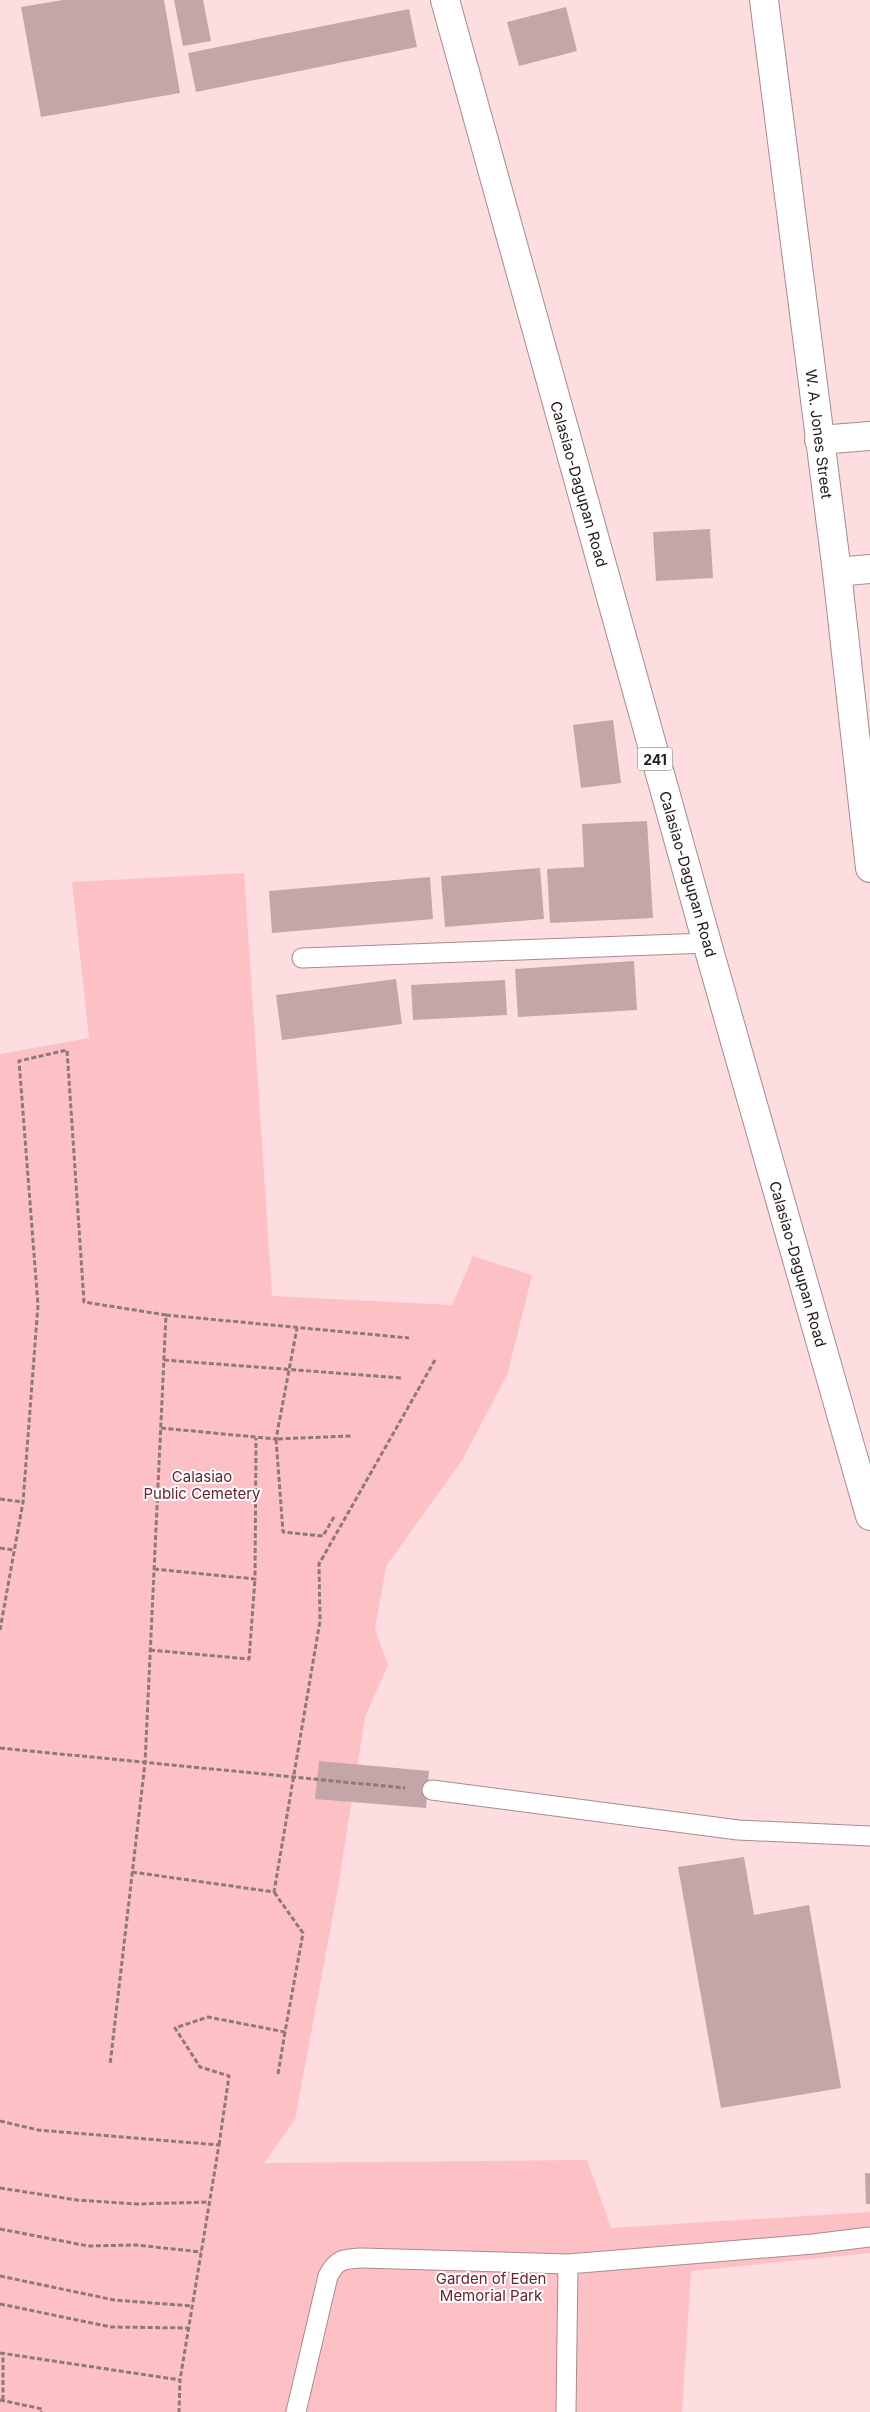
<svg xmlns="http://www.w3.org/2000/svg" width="870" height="2412" font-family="Inter,sans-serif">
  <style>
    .green { fill: #fdc0c5 }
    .building { fill: #c4a6a8 }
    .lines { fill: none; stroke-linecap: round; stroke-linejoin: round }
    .service-casing { stroke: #a88b8d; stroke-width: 21 }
    .minor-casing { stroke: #a88b8d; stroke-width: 30 }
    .primary-casing { stroke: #a88b8d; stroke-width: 30 }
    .path { stroke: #8e787a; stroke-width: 3; stroke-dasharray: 5 2.5; stroke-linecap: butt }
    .service { stroke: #fff; stroke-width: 19 }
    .minor { stroke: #fff; stroke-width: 28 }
    .primary { stroke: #fff; stroke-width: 28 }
    .labels { text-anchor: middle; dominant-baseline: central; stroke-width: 4; stroke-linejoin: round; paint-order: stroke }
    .shield { fill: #fff; stroke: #665f5f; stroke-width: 1 }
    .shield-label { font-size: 14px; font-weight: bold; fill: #251a1b }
    .street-label { font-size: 15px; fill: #251a1b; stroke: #fff }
    .park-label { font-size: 15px; fill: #6a202e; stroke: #fff }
  </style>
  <rect width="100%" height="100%" fill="#fddde0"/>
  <path class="green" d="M 244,873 L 272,1296 L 452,1305 L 473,1256 L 532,1275 L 507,1375 L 462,1460 L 386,1566 L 375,1629 L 388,1665 L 365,1717 L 337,1893 L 295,2119 L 264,2163 L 587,2160 L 611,2228 L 870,2212 L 870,2253 L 691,2271 L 682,2412 L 0,2412 L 0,1054 L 89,1038 L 72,882 Z"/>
  <path class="building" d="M 63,0 L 164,0 L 180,93 L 41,117 L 21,7 Z
    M 174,0 L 203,0 L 211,41 L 183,46 Z
    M 566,7 L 577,51 L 519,66 L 507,22 Z
    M 409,9 L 417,47 L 196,92 L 188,53 Z
    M 710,529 L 713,578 L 656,581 L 653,532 Z
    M 613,720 L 621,783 L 581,788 L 573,725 Z
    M 647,821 L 653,918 L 550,923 L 547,869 L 584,867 L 582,824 Z
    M 540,868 L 544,919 L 445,927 L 441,876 Z
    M 430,877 L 433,919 L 272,933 L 269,891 Z
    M 634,961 L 637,1010 L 518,1017 L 515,969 Z
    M 396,979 L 402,1024 L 282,1040 L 276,995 Z
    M 505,980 L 507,1015 L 413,1020 L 411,985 Z
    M 319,1761 L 429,1771 L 426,1808 L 315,1799 Z
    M 744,1857 L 754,1915 L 809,1905 L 841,2088 L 721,2108 L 678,1867 Z
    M 865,2173 L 870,2173 L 870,2204 L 866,2204 Z"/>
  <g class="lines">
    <defs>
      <path id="service" d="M 302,958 L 707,943
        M 432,1790 L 738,1830 L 870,1836
        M 296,2412 L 328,2276 C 337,2259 343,2259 362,2258 L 568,2264 L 813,2244 L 870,2237
        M 566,2412 L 568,2264"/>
      <path id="minor" d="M 819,440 L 870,436
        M 837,572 L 870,569"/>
      <path id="primary" d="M 445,0 L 707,943 L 870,1516
        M 764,0 L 837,572 L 870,868"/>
    </defs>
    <use href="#service" class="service-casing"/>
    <use href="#minor" class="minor-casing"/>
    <use href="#primary" class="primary-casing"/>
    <path class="path" d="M 166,1315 L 409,1338
      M 164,1360 L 402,1378
      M 161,1428 L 276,1439 L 297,1328
      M 0,1499 L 23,1502
      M 334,1517 L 323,1536 L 283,1532 L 276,1439 L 351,1436
      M 0,1548 L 14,1550
      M 154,1569 L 255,1579 L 256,1438
      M 0,1630 L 23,1502 L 38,1305 L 19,1061 L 67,1050 L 84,1302 L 166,1315 L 145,1763 L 110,2065
      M 150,1650 L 249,1659 L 255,1579
      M 0,1748 L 405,1788
      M 132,1872 L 274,1892 L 320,1621 L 319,1564 L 435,1360
      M 278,2074 L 285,2032
      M 0,2121 L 38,2130 L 219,2145 L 180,2380
      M 219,2145 L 229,2076 L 200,2067 L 175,2028 L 208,2017 L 285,2032 L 303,1933 L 274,1892
      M 0,2188 L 77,2200 L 137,2204 L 209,2202
      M 0,2229 L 88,2246 L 136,2245 L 201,2252
      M 0,2276 L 114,2300 L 192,2306
      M 0,2304 L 111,2327 L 189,2328
      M 0,2353 L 180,2380 L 179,2412
      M 0,2400 L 42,2409 L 41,2412
      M 3,2400 L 3,2354"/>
    <use href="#service" class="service"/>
    <use href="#minor" class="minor"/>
    <use href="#primary" class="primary"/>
  </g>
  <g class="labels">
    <rect class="shield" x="637.5" y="747.5" width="35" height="23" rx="4"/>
    <g class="shield-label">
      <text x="655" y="759">241</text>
    </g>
    <g class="street-label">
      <text transform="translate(819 434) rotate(83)">W. A. Jones Street</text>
      <text transform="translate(579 484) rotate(74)">Calasiao-Dagupan Road</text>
      <text transform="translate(688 874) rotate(74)">Calasiao-Dagupan Road</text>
      <text transform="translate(798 1264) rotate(74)">Calasiao-Dagupan Road</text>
    </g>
    <g class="park-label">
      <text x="202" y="1476">Calasiao<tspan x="202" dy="17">Public Cemetery</tspan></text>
      <text x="491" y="2278">Garden of Eden<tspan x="491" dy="17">Memorial Park</tspan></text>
    </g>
  </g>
</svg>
